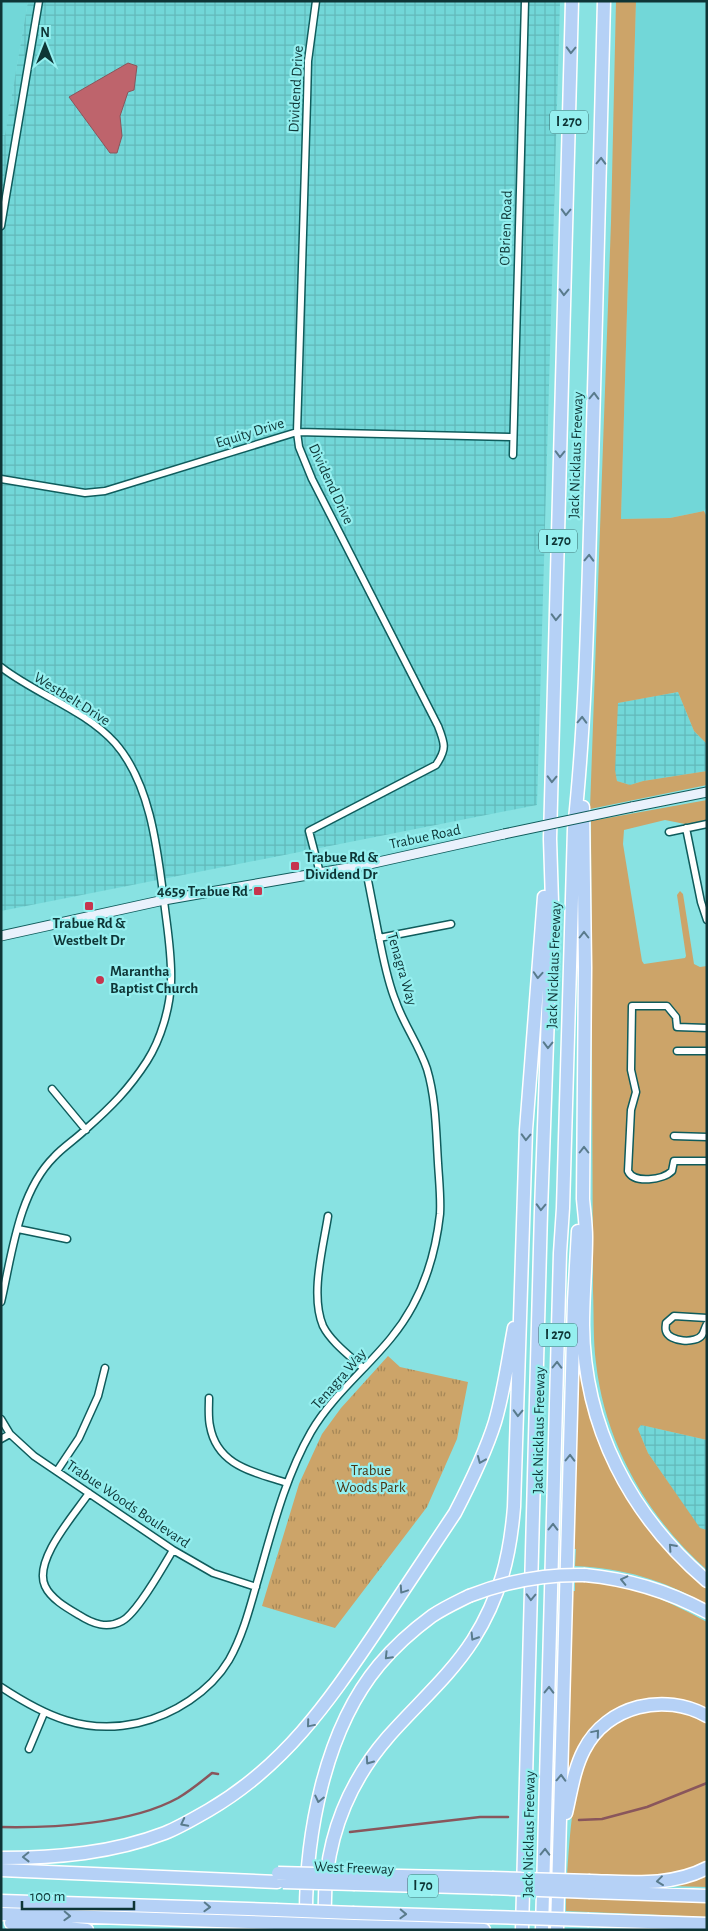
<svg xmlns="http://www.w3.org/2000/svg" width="708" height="1931" font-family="'Alegreya Sans',sans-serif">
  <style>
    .built { fill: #72d7d8 }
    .industrial { fill: url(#industrial-grid) }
    .grass { fill: #cca469 }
    .park { fill: url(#park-tufts) }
    .water { fill: #be646c; stroke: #89565c }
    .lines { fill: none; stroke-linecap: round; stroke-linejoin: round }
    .stream { stroke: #89565c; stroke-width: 2.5 }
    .street-casing { stroke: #0f5c5c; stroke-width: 9 }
    .secondary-casing { stroke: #0f5c5c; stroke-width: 11 }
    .highway-casing { stroke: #fff; stroke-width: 15 }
    .street { stroke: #fff; stroke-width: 6 }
    .secondary { stroke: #e9f1fc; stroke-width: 9 }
    .highway { stroke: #b5d1f6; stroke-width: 12 }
    .secondary-bridge-casing { stroke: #0f5c5c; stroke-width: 11; stroke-linecap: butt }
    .highway-bridge-casing { stroke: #fff; stroke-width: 15; stroke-linecap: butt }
    .secondary-bridge { stroke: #e9f1fc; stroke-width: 9 }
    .highway-bridge { stroke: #b5d1f6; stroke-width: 12 }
    .oneway { stroke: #597b8c }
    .poi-dot { fill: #c6354e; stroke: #95efef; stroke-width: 2 }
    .labels { text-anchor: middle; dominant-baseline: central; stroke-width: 4.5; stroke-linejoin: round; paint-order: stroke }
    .shield { fill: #95efef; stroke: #366d6e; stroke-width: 1 }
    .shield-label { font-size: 14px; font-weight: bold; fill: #0e3536 }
    .street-label { font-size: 15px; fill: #0e3536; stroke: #95efef }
    .poi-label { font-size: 15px; font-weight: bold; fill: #0e3536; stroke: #95efef; text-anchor: start }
    .park-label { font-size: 15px; fill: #4b3513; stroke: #95efef }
  </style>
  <defs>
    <pattern id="industrial-grid" width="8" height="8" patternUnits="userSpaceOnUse" patternTransform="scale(1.25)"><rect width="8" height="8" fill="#72d7d8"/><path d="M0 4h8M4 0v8" fill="none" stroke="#62b9ba"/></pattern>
    <pattern id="park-tufts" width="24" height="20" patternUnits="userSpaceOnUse" patternTransform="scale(1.25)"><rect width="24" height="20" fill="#cca469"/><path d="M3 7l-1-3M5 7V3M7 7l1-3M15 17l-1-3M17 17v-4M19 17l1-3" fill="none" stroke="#a48657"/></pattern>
  </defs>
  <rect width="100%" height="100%" fill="#88e2e2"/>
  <path class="built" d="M 1,1 L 28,1 L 5,136 L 1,135 Z
    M 636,1 L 707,1 L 707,506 L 704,511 L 670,518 L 621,519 Z"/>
  <path class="industrial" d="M 28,1 L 560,1 L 537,805 L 1,911 L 1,135 L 5,135 Z
    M 678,692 L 694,731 L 707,744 L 707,771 L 643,781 L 630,785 L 617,781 L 615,770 L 617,703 Z
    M 641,1425 L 707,1440 L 707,1530 L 700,1529 L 648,1453 L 638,1429 Z"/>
  <path class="grass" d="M 616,1 L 636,1 L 621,519 L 670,518 L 704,511 L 707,517 L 707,744 L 694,731 L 678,692 L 618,703 L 615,770 L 617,781 L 630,785 L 643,781 L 707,771 L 707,785 L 590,809 L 611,222 Z
    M 707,800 L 707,820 L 685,824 L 665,820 L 624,830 L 623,844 L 642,961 L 644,964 L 685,958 L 686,956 L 677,895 L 680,891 L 683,894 L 694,964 L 700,967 L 707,966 L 707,1440 L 641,1425 L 638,1429 L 648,1453 L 700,1528 L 707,1530 L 707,1570 C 647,1517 605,1443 596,1363 C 593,1340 594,1315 593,1291 L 591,821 Z
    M 583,1360 L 606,1452 L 685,1568 L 707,1588 L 707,1605 C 665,1580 623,1568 575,1566 L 576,1549 L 574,1549 L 578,1361 Z
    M 575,1581 C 623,1580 665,1599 707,1622 L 707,1711 L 697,1706 L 611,1715 L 572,1774 L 567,1775 L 572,1591 L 575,1591 Z
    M 673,1709 L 707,1721 L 707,1862 L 684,1872 L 658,1875 L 567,1875 C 570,1834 572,1788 589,1751 C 596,1735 622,1715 639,1711 C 649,1709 662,1710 673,1709 Z
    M 707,1873 L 707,1887 L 669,1886 Z
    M 566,1897 L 707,1902 L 707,1917 L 566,1911 Z"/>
  <path class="park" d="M 388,1356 L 400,1367 L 468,1382 L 457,1439 L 427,1507 L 335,1628 L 262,1606 L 299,1484 L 322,1434 L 341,1408 Z"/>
  <path class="water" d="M 128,63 L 137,66 L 134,90 L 128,92 L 120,116 L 122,136 L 117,153 L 110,153 L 69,97 Z"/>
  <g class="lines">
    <path class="stream" d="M 579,1820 L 602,1819 L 647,1807 L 707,1783
      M 1,1827 C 54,1828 131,1824 178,1798 C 190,1791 201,1782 212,1773 L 218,1774
      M 350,1832 L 480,1817 L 508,1817"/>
    <defs>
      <path id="street" d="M 316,1 L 308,61 L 307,101 L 297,432 L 299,447 L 312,479 L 438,726 C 445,744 447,749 436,765 L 309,831 L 320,873
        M 1,226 L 39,1
        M 513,455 L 525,1
        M 1,479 L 85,493 L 105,491 L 297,432 L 513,437
        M 1,667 C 37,695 84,709 115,743 C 152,785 158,855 165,909 C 168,933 172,957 171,982 C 170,1008 161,1039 147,1061 C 129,1089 111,1107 86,1129 C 76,1139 63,1147 54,1157 C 18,1193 12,1255 1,1302
        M 686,828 L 701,902 L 707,920
        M 669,832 L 707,824
        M 379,938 L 451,924
        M 707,1028 L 677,1027 L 676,1017 L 667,1006 L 632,1006 L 631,1070 L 636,1092 L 631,1110 L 628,1171 C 634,1184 663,1180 672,1171 L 674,1161 L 707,1161
        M 677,1051 L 707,1051
        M 52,1089 L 86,1130
        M 674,1136 L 707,1137
        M 328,1216 C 323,1248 310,1295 323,1326 C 331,1342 350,1356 363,1368
        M 18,1229 L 67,1239
        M 707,1318 L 674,1316 L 666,1323 C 666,1325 665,1328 666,1331 C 669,1342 696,1344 702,1335 C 704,1332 705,1327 707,1324
        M 209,1398 C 209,1407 208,1417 210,1426 C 217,1466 254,1472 287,1483
        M 1,1419 L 10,1434 L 34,1456 L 173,1550 L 213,1573 L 256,1587
        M 1,1439 L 10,1434
        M 57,1471 L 79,1438 L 98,1396 L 105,1368
        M 89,1493 C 75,1514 33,1560 45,1586 C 51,1599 67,1608 79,1615 C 93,1624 107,1629 122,1621 C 137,1613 163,1567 173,1550
        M 1,1687 C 45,1716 85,1735 138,1723 C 173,1715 210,1692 229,1660 C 242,1637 249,1611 256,1586 C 271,1535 284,1479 311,1432 C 332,1396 365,1370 391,1338 C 420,1303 435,1259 440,1214 C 441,1198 439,1180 438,1163 C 436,1132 436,1099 427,1069 C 419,1045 404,1025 396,1002 C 388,983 384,962 380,942 C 375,916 370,891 365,865
        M 29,1749 L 44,1713"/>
      <path id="secondary" d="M 632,807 L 707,792
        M 1,936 L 164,900 L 365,865 L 504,834"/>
      <path id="highway" d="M 583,807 L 585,968 L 583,1199 C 584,1211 586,1224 586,1237 C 586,1266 583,1295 583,1325 C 584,1427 630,1515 707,1581
        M 585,1575 C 628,1579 668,1591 707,1612
        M 566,1813 C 571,1792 574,1769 584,1750 C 607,1705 665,1692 707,1716
        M 1,1858 C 57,1858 113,1853 165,1833 C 180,1827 195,1818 209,1810 C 284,1766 327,1704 375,1633 C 402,1593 428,1553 455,1513 C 470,1484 485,1454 495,1422 C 504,1391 508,1360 514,1328
        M 1,1870 L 277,1882
        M 356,1875 L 492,1878
        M 590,1881 C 629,1882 671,1887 707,1868
        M 355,1884 L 491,1888
        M 590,1892 L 707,1896
        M 1,1901 L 276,1910
        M 354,1913 L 490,1917
        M 1,1914 L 276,1923
        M 589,1920 L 707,1924
        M 306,1921 C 305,1837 324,1731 379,1665 C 394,1647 413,1630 432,1616 C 444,1608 457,1602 469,1596
        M 325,1922 C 322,1852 342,1790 388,1737 C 416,1705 450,1676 473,1640 C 500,1597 510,1557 514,1507 L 526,1130 L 544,897
        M 11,1923 L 87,1930
        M 354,1926 L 484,1930
        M 522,1930 L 541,1211 L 552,902 L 550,839 L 572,1
        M 542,1930 L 560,1253 L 563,1208 L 574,829 C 587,708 588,585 592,463 C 596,309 601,155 604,1
        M 557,1930 L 574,1301 L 578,1231"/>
    </defs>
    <use href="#street" class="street-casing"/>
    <use href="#secondary" class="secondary-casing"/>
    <use href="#highway" class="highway-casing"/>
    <use href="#street" class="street"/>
    <use href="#secondary" class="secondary"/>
    <use href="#highway" class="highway"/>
    <defs>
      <path id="secondary-bridge" d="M 504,834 L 632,807"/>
      <path id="highway-bridge" d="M 469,1596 C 507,1581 544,1574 585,1575
        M 278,1873 L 356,1875
        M 492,1878 L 590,1881
        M 283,1882 L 355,1884
        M 491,1888 L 590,1892
        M 276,1910 L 354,1913
        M 490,1917 L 589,1920
        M 276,1923 L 354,1926"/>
    </defs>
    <use href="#secondary-bridge" class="secondary-bridge-casing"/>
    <use href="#highway-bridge" class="highway-bridge-casing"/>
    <use href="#secondary-bridge" class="secondary-bridge"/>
    <use href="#highway-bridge" class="highway-bridge"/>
  </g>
  <defs><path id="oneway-chevron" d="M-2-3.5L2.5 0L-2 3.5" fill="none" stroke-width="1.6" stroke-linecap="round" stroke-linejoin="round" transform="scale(1.25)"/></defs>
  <g class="oneway">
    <use href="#oneway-chevron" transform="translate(571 50) rotate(92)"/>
    <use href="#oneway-chevron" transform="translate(601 161) rotate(-88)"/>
    <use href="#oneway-chevron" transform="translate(566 212) rotate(92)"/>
    <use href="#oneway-chevron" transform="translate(564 292) rotate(92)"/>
    <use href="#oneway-chevron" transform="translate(594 396) rotate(-88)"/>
    <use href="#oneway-chevron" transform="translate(560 454) rotate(91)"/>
    <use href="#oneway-chevron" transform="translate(589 558) rotate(-88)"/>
    <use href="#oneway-chevron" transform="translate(556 617) rotate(92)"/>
    <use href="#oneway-chevron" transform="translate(582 720) rotate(-88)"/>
    <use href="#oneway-chevron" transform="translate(552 779) rotate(92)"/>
    <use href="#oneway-chevron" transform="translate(584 935) rotate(-90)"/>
    <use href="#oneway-chevron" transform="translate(538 975) rotate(94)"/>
    <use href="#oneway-chevron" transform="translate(548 1045) rotate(91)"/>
    <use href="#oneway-chevron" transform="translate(526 1137) rotate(92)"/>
    <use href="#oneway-chevron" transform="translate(584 1150) rotate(-90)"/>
    <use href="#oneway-chevron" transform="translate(541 1207) rotate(92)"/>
    <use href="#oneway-chevron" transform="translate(557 1365) rotate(-89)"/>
    <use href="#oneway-chevron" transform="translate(518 1413) rotate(92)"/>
    <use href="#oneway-chevron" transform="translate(570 1458) rotate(-89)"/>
    <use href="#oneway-chevron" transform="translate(481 1460) rotate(113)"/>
    <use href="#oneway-chevron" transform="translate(553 1527) rotate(-89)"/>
    <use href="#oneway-chevron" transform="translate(672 1547) rotate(-132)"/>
    <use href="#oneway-chevron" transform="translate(624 1580) rotate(-167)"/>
    <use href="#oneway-chevron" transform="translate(403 1590) rotate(124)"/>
    <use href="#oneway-chevron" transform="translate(531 1597) rotate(92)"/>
    <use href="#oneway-chevron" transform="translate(474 1637) rotate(122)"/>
    <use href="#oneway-chevron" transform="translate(388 1656) rotate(134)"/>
    <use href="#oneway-chevron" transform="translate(549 1690) rotate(-89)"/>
    <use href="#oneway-chevron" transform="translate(310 1724) rotate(130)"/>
    <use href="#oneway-chevron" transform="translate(596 1733) rotate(-50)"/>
    <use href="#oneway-chevron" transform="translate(369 1761) rotate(125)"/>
    <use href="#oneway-chevron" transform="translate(561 1778) rotate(-88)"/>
    <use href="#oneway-chevron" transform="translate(319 1799) rotate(103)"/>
    <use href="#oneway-chevron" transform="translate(184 1823) rotate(153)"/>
    <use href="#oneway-chevron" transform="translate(545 1852) rotate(-89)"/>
    <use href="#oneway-chevron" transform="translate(26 1857) rotate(179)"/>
    <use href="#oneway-chevron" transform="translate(660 1881) rotate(173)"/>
    <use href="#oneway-chevron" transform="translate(207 1907) rotate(2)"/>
    <use href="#oneway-chevron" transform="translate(403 1914) rotate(2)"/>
    <use href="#oneway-chevron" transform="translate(67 1916) rotate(2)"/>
  </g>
  <g class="poi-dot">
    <rect x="290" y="861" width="10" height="10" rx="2.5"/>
    <rect x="253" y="886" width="10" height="10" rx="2.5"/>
    <rect x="84" y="901" width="10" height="10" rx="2.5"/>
    <circle cx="100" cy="980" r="5"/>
  </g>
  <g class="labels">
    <g class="shield">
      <rect x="550" y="110.5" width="38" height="23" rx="4"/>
      <rect x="539" y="529.5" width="38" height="23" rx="4"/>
      <rect x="539" y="1323.5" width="38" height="23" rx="4"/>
      <rect x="408" y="1874.5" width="30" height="23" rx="4"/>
    </g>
    <g class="shield-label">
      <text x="569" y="122">I 270</text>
      <text x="558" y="541">I 270</text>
      <text x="558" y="1335">I 270</text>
      <text x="423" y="1886">I 70</text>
    </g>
    <g class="street-label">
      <text transform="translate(296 89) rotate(-87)">Dividend Drive</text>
      <text transform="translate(506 228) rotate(-88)">O'Brien Road</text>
      <text transform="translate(250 433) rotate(-17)">Equity Drive</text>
      <text transform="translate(576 455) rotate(-88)">Jack Nicklaus Freeway</text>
      <text transform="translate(331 484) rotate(65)">Dividend Drive</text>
      <text transform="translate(72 699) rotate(32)">Westbelt Drive</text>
      <text transform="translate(425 837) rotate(-12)">Trabue Road</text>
      <text transform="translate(554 965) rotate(-88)">Jack Nicklaus Freeway</text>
      <text transform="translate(402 969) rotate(74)">Tenagra Way</text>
      <text transform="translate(339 1379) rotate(-49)">Tenagra Way</text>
      <text transform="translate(539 1430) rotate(-89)">Jack Nicklaus Freeway</text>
      <text transform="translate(128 1504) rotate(34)">Trabue Woods Boulevard</text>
      <text transform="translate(529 1834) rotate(-89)">Jack Nicklaus Freeway</text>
      <text transform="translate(354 1868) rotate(2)">West Freeway</text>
    </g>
    <g class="poi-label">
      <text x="305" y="857">Trabue Rd &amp;<tspan x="305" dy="17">Dividend Dr</tspan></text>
      <text x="248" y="891" text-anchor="end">4659 Trabue Rd</text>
      <text x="89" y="923" text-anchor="middle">Trabue Rd &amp;<tspan x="89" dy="17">Westbelt Dr</tspan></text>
      <text x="110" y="971">Marantha<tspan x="110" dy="17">Baptist Church</tspan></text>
    </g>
    <g class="park-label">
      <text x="371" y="1470">Trabue<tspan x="371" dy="17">Woods Park</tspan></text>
    </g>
  </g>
  <rect width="708" height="1931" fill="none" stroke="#0e3536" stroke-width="5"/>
  <g transform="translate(45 45)" stroke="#95efef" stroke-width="4" paint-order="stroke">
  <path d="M0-4L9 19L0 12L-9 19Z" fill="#0e3536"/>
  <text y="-8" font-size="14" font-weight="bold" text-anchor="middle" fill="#0e3536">N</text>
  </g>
  <path d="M22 1901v8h112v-8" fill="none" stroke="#0e3536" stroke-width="2.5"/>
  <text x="30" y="1901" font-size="15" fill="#0e3536" stroke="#95efef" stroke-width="4" paint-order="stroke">100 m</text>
</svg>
